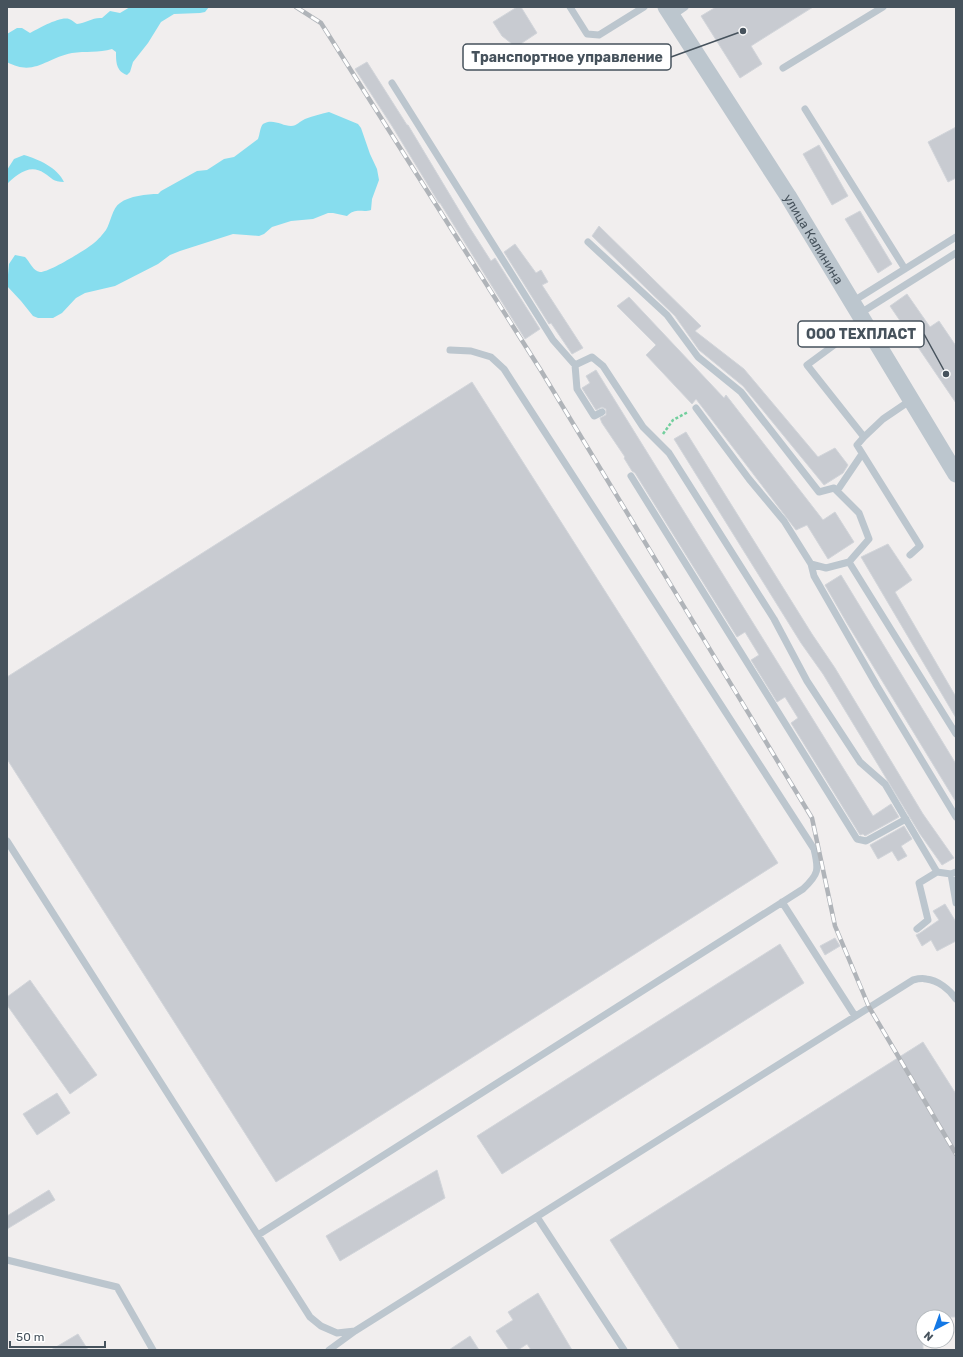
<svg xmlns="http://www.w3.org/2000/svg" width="963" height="1357" font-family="Rubik,sans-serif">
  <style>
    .water { fill: #87ddee }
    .building { fill: #c8cbd1; stroke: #d2d5da }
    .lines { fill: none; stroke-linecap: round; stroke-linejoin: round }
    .path { stroke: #72cf9d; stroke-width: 2.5; stroke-dasharray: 3 2; stroke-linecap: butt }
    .service { stroke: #bcc6ce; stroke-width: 7 }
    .tertiary { stroke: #bcc6ce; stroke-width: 17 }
    .rail-casing { stroke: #b0b4b9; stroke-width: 4.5 }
    .rail { stroke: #fff; stroke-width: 3; stroke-dasharray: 9; stroke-linecap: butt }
    .labels { text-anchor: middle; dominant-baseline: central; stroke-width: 3; stroke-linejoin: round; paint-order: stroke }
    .street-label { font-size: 13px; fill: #46525c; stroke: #fff }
    .leader { fill: none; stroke: #46525c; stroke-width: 1.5 }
    .callout-dot { fill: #46525c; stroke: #fff; stroke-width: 1.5 }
    .callout { fill: #fff; stroke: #46525c; stroke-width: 1.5 }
    .callout-label { font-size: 14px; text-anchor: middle; font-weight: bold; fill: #46525c }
  </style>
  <rect width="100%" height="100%" fill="#f1eeee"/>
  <path class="water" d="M 130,7 L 209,7 L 205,12 L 200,13 L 174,14 L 161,22 L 148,43 L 133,62 L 130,72 L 127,75 C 116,71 116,62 116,52 L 112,49 C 99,53 85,51 72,53 C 46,58 34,77 7,62 L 7,34 L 17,28 L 22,28 L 30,33 C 38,29 60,16 69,19 C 72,20 75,23 77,24 C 86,23 93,17 102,18 L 110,11 L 120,13 Z
    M 329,112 L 358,124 L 361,128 L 370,154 L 377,169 L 379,180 L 372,199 L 371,210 C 362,213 356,207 347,216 L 333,213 L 328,213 L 313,219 L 291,221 L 272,227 L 264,234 L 259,236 L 233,234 L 180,251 L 170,255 L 158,264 L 115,286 L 85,293 L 76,298 L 62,313 L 53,318 L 38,318 L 33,316 L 21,301 L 7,286 L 9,264 L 15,255 L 25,257 C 30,262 33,271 40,272 C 48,273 87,249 94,243 C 98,240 103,234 106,230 C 111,222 112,208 120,203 C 129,196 147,194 158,194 L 161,191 L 197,171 L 207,170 L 224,159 L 234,157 L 258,139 C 260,134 260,127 263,124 C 273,118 282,126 291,126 C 297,126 300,121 305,119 C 312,116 321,114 329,112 Z
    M 24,155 C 38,159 58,168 64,182 C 53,182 52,178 44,173 C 30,163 16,175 7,184 L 7,170 L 14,159 Z"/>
  <path class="building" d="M 517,7 L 521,7 L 537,33 L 516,47 L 502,36 L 493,22 Z
    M 716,7 L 813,7 L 751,46 L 762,64 L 740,78 L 701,16 Z
    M 367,62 L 407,125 L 408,125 L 468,225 L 491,261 L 495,258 L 540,329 L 525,339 L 440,203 L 439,203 L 392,126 L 355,69 Z
    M 956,127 L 956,178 L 948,182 L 928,142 Z
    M 819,145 L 848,196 L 832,205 L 803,154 Z
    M 860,211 L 892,264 L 878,273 L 845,219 Z
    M 599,226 L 701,326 L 695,331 L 744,369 L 818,457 L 835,448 L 848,465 L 843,473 L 824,485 L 743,386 L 699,350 L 675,316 L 592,236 Z
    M 515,244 L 536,273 L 541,270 L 548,282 L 542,285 L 583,348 L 572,354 L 551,323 L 549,324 L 504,252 Z
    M 907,294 L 930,327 L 939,321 L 956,346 L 956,403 L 890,306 Z
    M 629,297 L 724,398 L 726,395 L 823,520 L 835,512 L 854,542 L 828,559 L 807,525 L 796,530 L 696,399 L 692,404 L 646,355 L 656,345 L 617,306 Z
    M 596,370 L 873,816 L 891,804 L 899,817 L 865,836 L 863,834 L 860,835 L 791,723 L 798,718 L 785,697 L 777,702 L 751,660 L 759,655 L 745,632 L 737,637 L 635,473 L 632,471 L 624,458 L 625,457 L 602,423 L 600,418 L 606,415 L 606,409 L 602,407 L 596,410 L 582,388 L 590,383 L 586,376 Z
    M 472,382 L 778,863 L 276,1182 L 7,759 L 7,677 Z
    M 686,432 L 812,634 L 835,668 L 923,814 L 954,858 L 942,865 L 920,834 L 823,674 L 801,643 L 674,439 Z
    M 888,544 L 912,580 L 895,592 L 956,697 L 956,718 L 861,557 Z
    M 841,575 L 956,764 L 956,802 L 848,625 L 825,585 Z
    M 904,826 L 912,839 L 901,846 L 907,856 L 898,861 L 892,851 L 878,859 L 870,845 Z
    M 945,904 L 956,922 L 956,941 L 937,951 L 931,940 L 922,946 L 916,935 L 920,933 L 939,920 L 933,911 Z
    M 835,938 L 840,946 L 825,955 L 820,946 Z
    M 780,944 L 804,983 L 502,1174 L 477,1136 Z
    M 30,980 L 97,1075 L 70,1094 L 7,1005 L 7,997 Z
    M 923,1042 L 956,1094 L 956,1317 L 923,1317 L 923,1350 L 680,1350 L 610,1240 Z
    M 57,1093 L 70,1113 L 37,1135 L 23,1114 Z
    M 437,1170 L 445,1198 L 340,1261 L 326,1236 Z
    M 49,1190 L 55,1200 L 7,1229 L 7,1216 Z
    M 538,1293 L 572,1350 L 531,1350 L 527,1344 L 518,1350 L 509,1350 L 496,1331 L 513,1320 L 508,1312 Z
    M 78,1334 L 88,1350 L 51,1350 Z
    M 470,1336 L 479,1350 L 449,1350 Z"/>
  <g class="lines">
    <path class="path" d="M 663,434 L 673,420 L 688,412"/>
    <path class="service" d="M 570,7 L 587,34 L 599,35 L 644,7
      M 672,16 L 685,7
      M 783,68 L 883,7
      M 392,83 L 553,340 L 575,365 L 592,357 L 603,366 L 643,427 L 669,453 L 774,619 L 807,681 L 860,762 L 885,784 L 937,872 L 951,874 L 956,872
      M 805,109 L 905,269
      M 588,242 L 667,315 L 698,357 L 741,392 L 819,492 L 834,488 L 859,513 L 869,539 L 849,562 L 956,734
      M 852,302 L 956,237
      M 859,314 L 956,253
      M 864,323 L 807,365 L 864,437 L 857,445 L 920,546 L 910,555
      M 575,365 L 577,389 L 594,416 L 602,412
      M 696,408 L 749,479 L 784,521 L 811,564 L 826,568 L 849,562
      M 864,437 L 883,419 L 911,400
      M 631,476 L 857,839 L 866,841 L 906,819
      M 837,491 L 862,454
      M 811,564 L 814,576 L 877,686 L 956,817
      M 7,841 L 310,1317 L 321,1326 L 337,1333 L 355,1331 L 913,980 C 917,979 922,978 926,979 C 938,980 950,990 956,999
      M 951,874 L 956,903
      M 782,902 L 855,1016
      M 917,929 L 928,920 L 919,883 L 937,872
      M 537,1217 L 624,1350
      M 258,1235 L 803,889 C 819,874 819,870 814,849 L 504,369 L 491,357 L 471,351 L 450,350
      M 7,1260 L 117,1287 L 153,1350
      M 329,1350 L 355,1331"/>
    <path class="tertiary" id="s1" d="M 666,7 L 788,196 L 956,474"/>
    <defs>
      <path id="rail" d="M 296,7 L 321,23 L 540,369 L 812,818 L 835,926 L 869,1007 L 956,1154"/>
    </defs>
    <use href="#rail" class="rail-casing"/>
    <use href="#rail" class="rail"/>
  </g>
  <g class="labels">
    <g class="street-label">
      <text stroke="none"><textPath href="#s1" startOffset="275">улица Калинина</textPath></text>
    </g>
  </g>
  <path class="leader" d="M743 31L671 57M946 374L924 334"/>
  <g class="callout-dot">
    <circle cx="743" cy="31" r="4"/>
    <circle cx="946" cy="374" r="4"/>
  </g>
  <g class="callout">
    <rect x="463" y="44" width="208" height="26" rx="4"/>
    <rect x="798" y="321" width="126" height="26" rx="4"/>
  </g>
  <g class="callout-label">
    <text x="567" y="62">Транспортное управление</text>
    <text x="861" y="339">ООО ТЕХПЛАСТ</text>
  </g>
  <rect width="963" height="1357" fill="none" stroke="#46525c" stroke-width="16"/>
  <g transform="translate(935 1329) rotate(221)"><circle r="19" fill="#ffffff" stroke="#b5babe"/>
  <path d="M0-3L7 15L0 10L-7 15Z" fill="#1478e5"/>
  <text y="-6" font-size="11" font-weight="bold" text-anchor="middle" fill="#46525c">N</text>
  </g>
  <path d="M10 1341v6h95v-6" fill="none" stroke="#46525c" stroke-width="2"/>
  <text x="16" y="1341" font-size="12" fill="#46525c" stroke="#ffffff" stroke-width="3" paint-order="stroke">50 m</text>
</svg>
